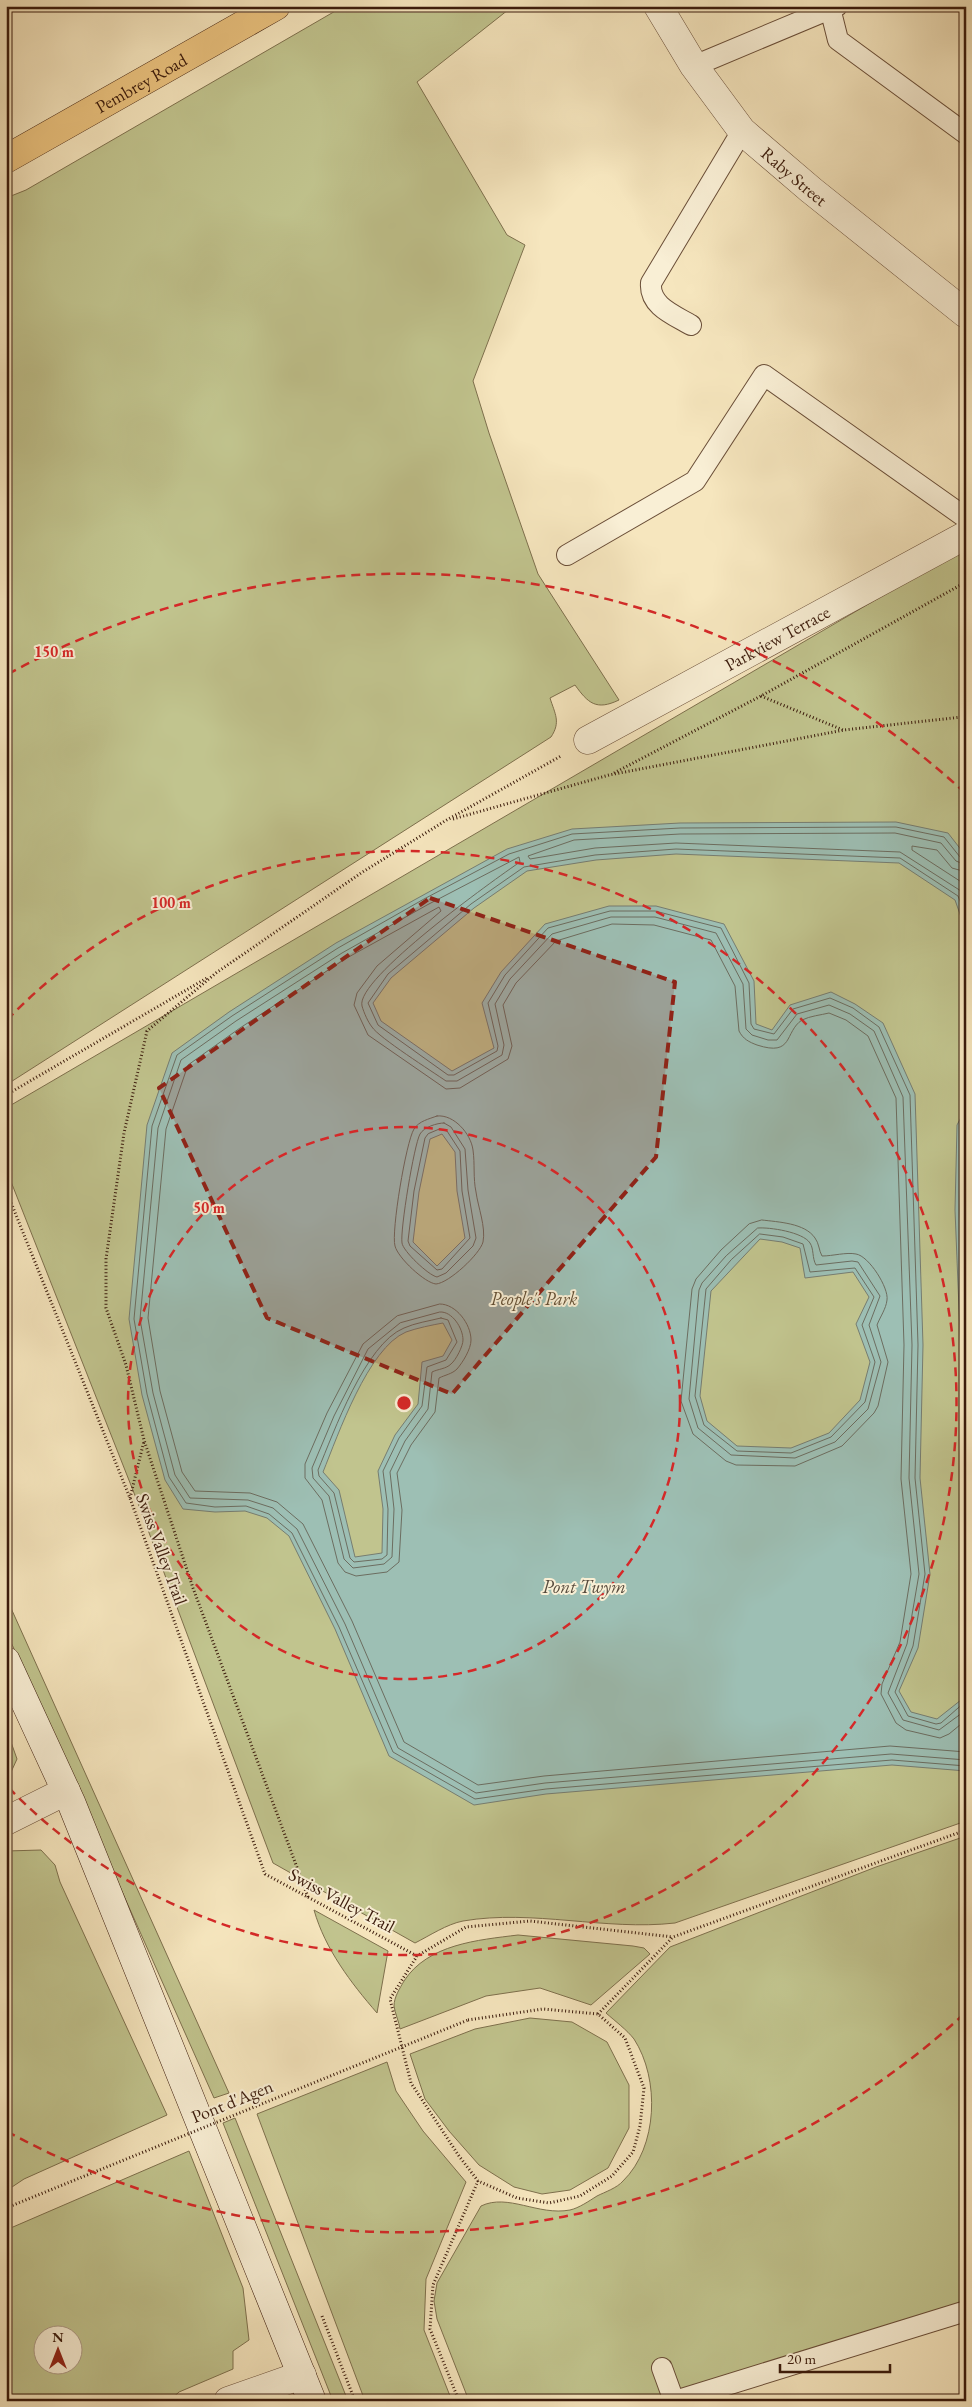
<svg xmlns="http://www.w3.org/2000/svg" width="972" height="2407" font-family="'EB Garamond',serif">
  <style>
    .green { fill: #c1c48e; stroke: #7e704d; fill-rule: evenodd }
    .water { fill: #9dbfb4; stroke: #767d71; fill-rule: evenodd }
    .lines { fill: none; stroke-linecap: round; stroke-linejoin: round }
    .shore { stroke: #6c6d60; stroke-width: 1 }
    .service-casing { stroke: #6a4e38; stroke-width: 22 }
    .minor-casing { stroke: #6a4e38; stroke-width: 29 }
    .secondary-casing { stroke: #3b1b0c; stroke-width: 29 }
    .primary-casing { stroke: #3b1b0c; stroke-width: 29 }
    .path { stroke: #3b1b0c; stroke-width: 3; stroke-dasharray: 1 2.5; stroke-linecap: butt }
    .service { stroke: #f9efd5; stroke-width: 20 }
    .minor { stroke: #f9efd5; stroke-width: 28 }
    .secondary { stroke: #f9efd5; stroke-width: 28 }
    .primary { stroke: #ebc37f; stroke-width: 28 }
    .path-bridge { stroke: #3b1b0c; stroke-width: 3; stroke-dasharray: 1 2.5; stroke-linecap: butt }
    .marked { fill: #8f2418; fill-opacity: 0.2; stroke: #8f2418; stroke-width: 4; stroke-dasharray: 10 6; stroke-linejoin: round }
    .ring { fill: none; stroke: #d62828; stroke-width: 2.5; stroke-dasharray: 9 6 }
    .labels { text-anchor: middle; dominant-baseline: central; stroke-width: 4; stroke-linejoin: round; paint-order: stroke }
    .street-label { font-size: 18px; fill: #3b1b0c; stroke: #f9efd5 }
    .park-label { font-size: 18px; font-style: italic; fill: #634e33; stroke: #f9efd5 }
    .water-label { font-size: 19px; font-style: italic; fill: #584c3e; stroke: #f9efd5 }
    .centre { fill: #d62828; stroke: #f9efd5; stroke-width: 2.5 }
    .ring-label { font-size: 15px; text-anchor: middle; font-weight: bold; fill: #d62828; stroke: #f9efd5; stroke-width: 4; stroke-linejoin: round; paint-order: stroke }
  </style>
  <rect width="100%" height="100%" fill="#f6e6be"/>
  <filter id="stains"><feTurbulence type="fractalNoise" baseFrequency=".004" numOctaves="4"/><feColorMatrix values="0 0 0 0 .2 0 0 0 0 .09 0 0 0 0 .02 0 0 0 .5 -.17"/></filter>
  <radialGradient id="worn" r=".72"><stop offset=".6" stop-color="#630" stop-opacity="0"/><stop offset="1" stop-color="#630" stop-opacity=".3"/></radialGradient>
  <path class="green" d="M 344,6 L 513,6 L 417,82 L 507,235 L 525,245 L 473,381 L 489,433 L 538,574 L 619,700 C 596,711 588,703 575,685 L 550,698 C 555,714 561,722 551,737 L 6,1085 L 6,198 L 26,190 Z
    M 966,547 L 966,1821 L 675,1923 C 605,1931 533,1909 463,1921 C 447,1924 429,1936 415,1943 L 273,1863 L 136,1498 L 6,1169 L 6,1108 Z
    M 6,1597 L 229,2093 L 214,2098 L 6,1631 Z
    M 6,1728 L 17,1759 L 6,1783 Z
    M 966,1836 L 966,2303 L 650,2401 L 469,2401 L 437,2319 L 434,2301 L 437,2283 L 481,2206 C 508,2193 538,2216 570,2210 C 579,2208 589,2201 597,2196 C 605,2192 617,2188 623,2181 C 658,2147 660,2079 634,2039 C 627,2030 615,2021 606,2013 L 670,1947 L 876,1867 Z
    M 41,1850 L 55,1865 L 60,1882 L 167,2115 L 24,2179 L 6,2191 L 6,1851 Z
    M 314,1910 L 388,1951 L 377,2013 C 351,1983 325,1949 314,1910 Z
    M 518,1935 L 633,1946 L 644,1948 L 650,1954 L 591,2005 L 540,1988 L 486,1996 L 400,2029 C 399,2022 395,2013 394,2006 C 394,1997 400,1988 404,1981 C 428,1944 478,1940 518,1935 Z
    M 530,2018 L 572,2022 L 607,2042 L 629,2085 L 629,2128 L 608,2168 L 570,2190 L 542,2194 L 514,2187 L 479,2165 L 449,2131 L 425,2099 L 410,2054 L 475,2029 Z
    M 387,2062 L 396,2091 L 423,2131 L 466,2182 L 426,2279 L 424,2330 L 452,2401 L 365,2401 L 257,2114 Z
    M 235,2118 L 348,2401 L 333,2401 L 223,2123 Z
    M 189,2151 L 243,2288 L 249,2340 L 233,2351 L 233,2369 L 179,2392 L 169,2401 L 6,2401 L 6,2230 ZM 42,2334 L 72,2334 L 72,2364 L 42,2364 Z"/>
  <path class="water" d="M 896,822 L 948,833 L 966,856 L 966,931 L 955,900 L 899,863 L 676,854 L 596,860 L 527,871 L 474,908 L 391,978 L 373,1003 L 381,1021 L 452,1071 L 494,1048 L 482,1003 L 501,972 L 545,924 L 609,906 L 656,906 L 724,924 L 754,981 L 756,1024 L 772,1030 L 790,1005 L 831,992 L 855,1004 L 883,1023 L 915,1094 L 923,1345 L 920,1478 L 930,1574 L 918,1648 L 899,1691 L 911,1712 L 937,1719 L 961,1700 L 966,1692 L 966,1771 L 892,1765 L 546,1794 L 474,1805 L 389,1756 L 335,1629 L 289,1536 L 267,1518 L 245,1511 L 215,1512 L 183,1509 L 165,1480 L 142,1395 L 129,1319 L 147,1125 L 172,1053 L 229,1012 L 336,943 L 507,849 L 572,829 L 680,823 ZM 442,1134 L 455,1152 L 457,1191 L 465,1238 L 437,1266 L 413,1242 L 419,1192 L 430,1139 ZM 760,1239 L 782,1242 L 800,1248 L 805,1278 L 853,1272 L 869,1297 L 856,1324 L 870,1362 L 860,1400 L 829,1433 L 791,1448 L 737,1446 L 707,1421 L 700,1396 L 711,1291 ZM 443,1323 L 452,1340 L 443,1356 L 422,1362 L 418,1404 L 395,1435 L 378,1471 L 383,1509 L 382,1553 L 355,1557 L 339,1490 L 323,1472 C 338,1435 368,1348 406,1332 C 417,1328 432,1325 443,1323 Z
    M 966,1108 L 966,1413 L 961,1358 L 955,1210 L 957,1125 Z"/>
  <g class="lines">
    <path class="shore" d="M 966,858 L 960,857 L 944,837 L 896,827 L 680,828 L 572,834 L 509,854 L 424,899 L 338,948 L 232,1016 L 177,1055 L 152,1126 L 134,1319 L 147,1394 L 169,1477 L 186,1503 L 215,1507 L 246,1506 L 269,1514 L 292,1533 L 339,1627 L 393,1752 L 475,1799 L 546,1789 L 892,1760 L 966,1766
      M 966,865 L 956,861 L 941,843 L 895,833 L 680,834 L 574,840 L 528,856 L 530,859 L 595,848 L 676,843 L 900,852 L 961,891 L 966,898
      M 966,872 L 952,868 L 937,850 L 912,846 L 912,850 L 966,885
      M 966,916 L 958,896 L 900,858 L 676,849 L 595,855 L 524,867 L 471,904 L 388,974 L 368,1003 L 378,1025 L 448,1075 L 454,1075 L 497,1051 L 498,1046 L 488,1003 L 505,975 L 548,928 L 610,911 L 655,911 L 721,928 L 749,983 L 751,1024 L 754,1029 L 774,1034 L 793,1009 L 830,998 L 853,1008 L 879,1027 L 910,1095 L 918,1345 L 915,1478 L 925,1574 L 913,1646 L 895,1692 L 908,1716 L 936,1724 L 941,1723 L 966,1701
      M 437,1116 C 454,1114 471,1134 473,1150 C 475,1164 473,1178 476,1192 C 478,1207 486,1227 483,1242 C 480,1254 449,1283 436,1284 C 425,1283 398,1258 395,1246 C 391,1232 406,1142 414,1129 C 419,1121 429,1119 437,1116 Z
      M 966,1119 L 962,1127 L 960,1210 L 966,1355
      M 444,1123 L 451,1127 L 465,1149 L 468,1190 L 476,1238 L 473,1246 L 446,1273 L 437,1277 C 428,1275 403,1251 402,1243 C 400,1230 414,1145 420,1134 C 424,1127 437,1123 444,1123 Z
      M 440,1129 L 447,1131 L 460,1151 L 462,1191 L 470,1238 L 442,1269 L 437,1270 L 410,1246 L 408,1241 L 414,1191 L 425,1138 L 428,1134 Z
      M 762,1220 C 778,1222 805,1223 815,1238 C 819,1243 819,1251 822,1256 C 833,1256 846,1252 856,1254 C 869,1256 889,1288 887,1300 C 886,1309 880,1317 877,1325 L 888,1362 L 878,1406 L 874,1413 L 842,1446 L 795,1466 L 736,1465 L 726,1461 L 693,1434 L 681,1401 L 692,1289 L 696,1279 L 721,1250 L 749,1224 Z
      M 758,1228 C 769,1227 803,1232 810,1243 C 814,1249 812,1258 816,1265 L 852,1261 L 858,1262 L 880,1296 L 869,1325 L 881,1362 L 868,1409 L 835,1442 L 795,1458 L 731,1455 L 698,1428 L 689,1399 L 699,1290 L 702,1283 L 726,1256 Z
      M 760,1234 L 783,1237 L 803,1244 L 810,1272 L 855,1268 L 874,1297 L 862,1325 L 875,1362 L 865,1402 L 831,1437 L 791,1453 L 737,1451 L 704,1425 L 695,1396 L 706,1289 L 731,1260 Z
      M 440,1304 C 456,1304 471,1324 471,1340 C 471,1349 463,1362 457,1369 C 452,1374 445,1375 439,1378 L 435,1412 L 411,1445 L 397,1473 L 402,1510 L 399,1562 L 387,1572 L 356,1576 L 345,1572 L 338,1563 L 322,1500 L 305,1478 L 305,1464 L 327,1413 L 363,1344 L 397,1316 Z
      M 440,1312 C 452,1311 463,1328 463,1340 C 463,1346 456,1360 451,1364 C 446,1369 438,1369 432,1372 L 428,1409 L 405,1441 L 390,1472 L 394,1509 L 392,1557 L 384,1564 L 353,1568 L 344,1559 L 329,1496 L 313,1478 L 312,1468 L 334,1416 L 368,1349 L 400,1323 Z
      M 441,1318 L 448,1320 L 457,1342 L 446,1360 L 427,1367 L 422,1406 L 399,1438 L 383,1471 L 388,1509 L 387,1555 L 382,1559 L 354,1562 L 350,1558 L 334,1493 L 319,1476 L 318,1470 C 334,1432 365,1344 404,1328 C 415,1323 429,1321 441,1318 Z
      M 966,1710 L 939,1730 L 903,1720 L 888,1693 L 907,1644 L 919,1574 L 909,1478 L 912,1345 L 903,1097 L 874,1031 L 850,1014 L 829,1005 L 797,1014 L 777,1040 L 768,1040 L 752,1035 L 746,1029 L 743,984 L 716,933 L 655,917 L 611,917 L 552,934 L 510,979 L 495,1004 L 504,1045 L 502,1055 L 457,1081 L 446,1081 C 433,1072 378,1037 372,1027 C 368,1022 364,1013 362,1006 C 355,979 495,879 520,862 L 519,857 L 427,905 L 342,953 L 236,1021 L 181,1060 L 158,1128 L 140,1319 L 153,1393 L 175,1475 L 190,1498 L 248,1500 L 273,1508 L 297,1529 L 345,1624 L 398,1748 L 476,1793 L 545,1783 L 891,1754 L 966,1760
      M 966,1720 L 949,1734 L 940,1738 L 906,1730 L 896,1723 L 881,1694 L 882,1684 L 900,1642 L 911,1574 L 901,1479 L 904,1345 L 896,1098 L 868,1036 L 846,1020 L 829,1013 C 821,1015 810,1016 802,1020 C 784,1032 794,1057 757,1045 C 749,1042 743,1039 739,1031 L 735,986 L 711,940 L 654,925 L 612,924 L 556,941 L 516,983 L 503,1005 L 512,1046 L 508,1059 L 460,1088 L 446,1089 L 368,1035 L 354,1005 L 357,993 L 377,966 L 441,911 L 439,907 L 345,959 L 240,1028 L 188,1065 L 166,1129 L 148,1318 L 160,1391 L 182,1472 L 195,1491 L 250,1493 L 277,1502 L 303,1524 L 352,1621 L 404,1742 L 478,1785 L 544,1776 L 890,1746 L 966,1752"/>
    <defs>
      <path id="service" d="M 830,8 L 838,40 L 966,134
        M 694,66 L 837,6
        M 691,325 C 674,315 649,306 651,283 L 742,131
        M 567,555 L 695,481 L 764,375 L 966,518
        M 662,2368 L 674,2401
        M 675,2401 L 966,2311"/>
      <g id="minor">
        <path id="s1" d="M 658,6 L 694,66 L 742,131 L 811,190 L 966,314"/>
        <path id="s2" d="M 588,740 L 966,535"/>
        <path d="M 6,1821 L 66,1791"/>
        <path d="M 228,2401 L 302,2375"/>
      </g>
      <path id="secondary" d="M 6,1661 L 71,1802 L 312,2401"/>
      <g id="primary">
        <path id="s3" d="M 6,159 L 276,6"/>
      </g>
    </defs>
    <use href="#service" class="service-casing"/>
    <use href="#minor" class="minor-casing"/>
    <use href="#secondary" class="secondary-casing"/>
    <use href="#primary" class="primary-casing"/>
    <path class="path" d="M 761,696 L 843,730
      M 614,773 L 761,696 L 966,582
      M 453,819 L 609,775 L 844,730 L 962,717 L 966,719
      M 6,1095 L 207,978
      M 6,1190 L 130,1498 L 265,1874 L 417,1956
      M 130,1498 L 144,1441
      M 308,1897 L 193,1588 L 144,1440 L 126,1365 L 106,1308 L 106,1259 L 124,1133 L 147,1031 L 216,973 L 361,873 L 445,821 L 561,756
      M 598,2014 L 673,1937 L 966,1830
      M 468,2020 L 543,2009 L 598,2014 L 625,2038 L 644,2088 L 640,2126 L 633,2152 L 612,2176 L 580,2196 L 549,2203 L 517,2198 L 478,2181 L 459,2156 L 411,2083 L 390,1999 L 417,1956 L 466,1927 L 530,1921 L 673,1937
      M 322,2316 L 355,2401
      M 459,2401 L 430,2329 L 433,2285 L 478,2181"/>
    <use href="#service" class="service"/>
    <use href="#minor" class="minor"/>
    <use href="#secondary" class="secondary"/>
    <use href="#primary" class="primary"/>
    <path class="path-bridge" d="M 6,2208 L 468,2020"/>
  </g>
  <path class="marked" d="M 430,898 L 675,982 L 656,1157 L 452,1394 L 267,1318 L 159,1088 Z"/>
  <g class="ring">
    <circle cx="404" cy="1403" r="276"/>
    <path d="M7 1020A552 552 0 1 1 7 1786"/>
    <path d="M964 2014A829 829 0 0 1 8 2132M8 674A829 829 0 0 1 964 792"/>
  </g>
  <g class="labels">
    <g class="street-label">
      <text stroke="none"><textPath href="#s3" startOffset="155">Pembrey Road</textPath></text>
      <text stroke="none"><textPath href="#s1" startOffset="220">Raby Street</textPath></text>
      <text stroke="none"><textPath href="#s2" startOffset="215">Parkview Terrace</textPath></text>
      <text transform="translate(162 1549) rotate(70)">Swiss Valley Trail</text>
      <text transform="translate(342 1900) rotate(28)">Swiss Valley Trail</text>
      <text transform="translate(232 2101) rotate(-22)">Pont d'Agen</text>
    </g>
    <g class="park-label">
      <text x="534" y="1298">People's Park</text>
    </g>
    <g class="water-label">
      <text x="584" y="1586">Pont Twym</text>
    </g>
  </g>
  <circle cx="404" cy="1403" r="8" class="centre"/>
  <g class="ring-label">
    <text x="54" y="657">150 m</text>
    <text x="171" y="908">100 m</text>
    <text x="209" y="1213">50 m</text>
  </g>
  <rect width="972" height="2407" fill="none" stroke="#f6e6be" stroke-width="25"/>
  <rect x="8" y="8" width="957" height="2392" fill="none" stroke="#3b1b0c" stroke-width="2.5"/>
  <rect x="12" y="12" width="947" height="2382" fill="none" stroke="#3b1b0c"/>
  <g transform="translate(58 2350)"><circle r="24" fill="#f9efd5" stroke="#ad9a85"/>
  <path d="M0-4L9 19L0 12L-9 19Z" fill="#8f2418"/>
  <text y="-8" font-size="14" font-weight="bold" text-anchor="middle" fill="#3b1b0c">N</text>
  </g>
  <path d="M780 2364v8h110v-8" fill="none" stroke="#3b1b0c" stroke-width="2.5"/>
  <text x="787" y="2364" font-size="15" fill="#3b1b0c" stroke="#f9efd5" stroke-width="4" paint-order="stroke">20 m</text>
  <rect width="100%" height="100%" filter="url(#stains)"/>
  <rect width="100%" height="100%" fill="url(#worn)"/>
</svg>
